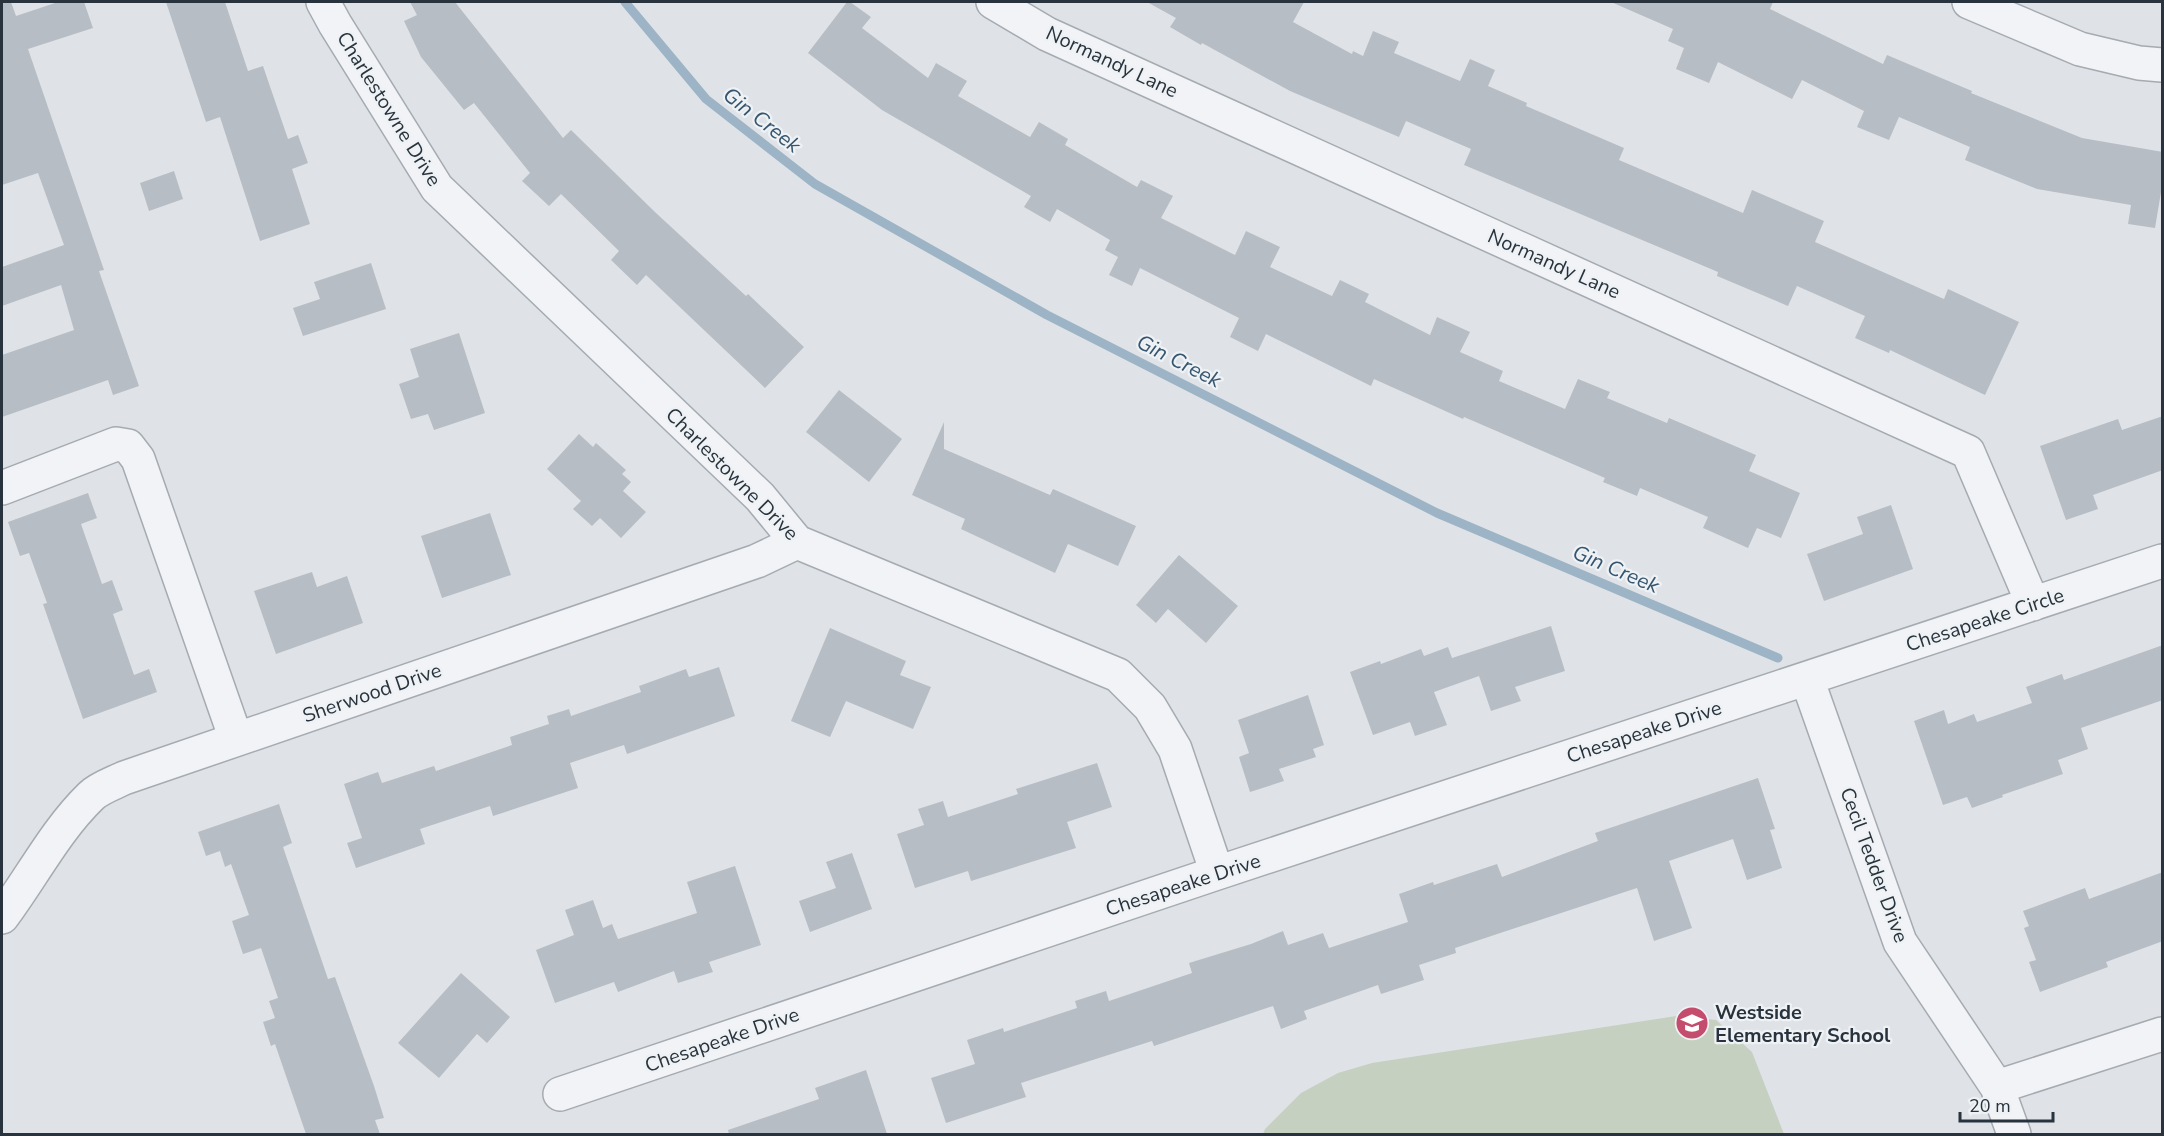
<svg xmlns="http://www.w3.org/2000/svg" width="2164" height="1136" font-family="'Nunito Sans',sans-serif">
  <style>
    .green { fill: #c6d0c1 }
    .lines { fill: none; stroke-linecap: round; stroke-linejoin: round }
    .stream { stroke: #9cb4c5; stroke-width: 9 }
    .building { fill: #b7bdc4 }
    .minor-casing { stroke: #a5abb1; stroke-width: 36 }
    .minor { stroke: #f1f3f6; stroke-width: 33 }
    .labels { text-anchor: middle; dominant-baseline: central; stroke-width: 4.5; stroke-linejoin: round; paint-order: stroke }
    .street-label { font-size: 20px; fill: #29333d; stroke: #eef2f5 }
    .poi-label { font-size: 20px; font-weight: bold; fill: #29333d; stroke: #eef2f5; text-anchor: start }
    .water-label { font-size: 21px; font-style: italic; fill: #36556e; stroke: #eef2f5 }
  </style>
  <rect width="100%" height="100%" fill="#dfe3e7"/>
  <path class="green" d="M 1676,1016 L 1716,1020 L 1752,1052 L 1784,1134 L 1263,1134 L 1265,1129 L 1301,1093 L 1338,1073 L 1372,1063 Z"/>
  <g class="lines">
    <path class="stream" d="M 625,2 L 706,99 L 815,184 L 1047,315 L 1437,513 L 1778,658"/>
  </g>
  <path class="building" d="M 2,2 L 11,2 L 16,16 L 58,2 L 84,2 L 93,28 L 28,49 L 104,270 L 99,271 L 139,386 L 113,395 L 108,380 L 2,417 L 2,355 L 74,330 L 61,285 L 2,306 L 2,267 L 64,245 L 38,173 L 2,185 Z
    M 166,2 L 225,2 L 248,71 L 263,66 L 288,139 L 298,135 L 308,163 L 292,169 L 310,224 L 260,241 L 220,117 L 206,122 Z
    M 410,2 L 455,2 L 563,138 L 571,130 L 656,213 L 746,296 L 748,294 L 804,347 L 765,388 L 646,275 L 637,285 L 611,260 L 619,251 L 561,194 L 549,206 L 522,181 L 530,173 L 474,103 L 464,110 L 421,57 L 404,21 L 417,15 Z
    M 847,2 L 850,2 L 871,17 L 862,28 L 928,78 L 936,63 L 967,81 L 958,96 L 1030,137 L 1039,122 L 1068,139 L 1065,145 L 1137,187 L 1141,180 L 1173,196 L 1161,218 L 1235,255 L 1246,231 L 1280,247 L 1270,267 L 1332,296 L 1340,280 L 1369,294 L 1365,302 L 1430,335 L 1437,317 L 1470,332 L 1460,352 L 1503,371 L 1499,381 L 1565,409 L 1578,379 L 1610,392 L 1607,398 L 1667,423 L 1669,418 L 1756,455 L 1749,471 L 1800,493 L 1781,538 L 1757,528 L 1748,548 L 1703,528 L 1708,517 L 1640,488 L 1637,496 L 1603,482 L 1605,478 L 1464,417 L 1463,419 L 1374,379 L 1371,386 L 1266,334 L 1258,351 L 1230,337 L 1239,318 L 1140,268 L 1132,286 L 1109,275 L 1118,257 L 1105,250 L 1110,240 L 1057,209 L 1050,222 L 1024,207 L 1031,196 L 882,110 L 808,53 Z
    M 1147,2 L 1304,2 L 1293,22 L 1352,54 L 1353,51 L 1363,56 L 1373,31 L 1399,42 L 1394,53 L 1460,81 L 1470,59 L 1495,70 L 1488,86 L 1527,103 L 1526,106 L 1624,148 L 1619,160 L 1743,213 L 1752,190 L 1824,221 L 1815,242 L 1944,299 L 1948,289 L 2019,322 L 1985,395 L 1890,350 L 1889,353 L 1855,338 L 1865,316 L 1797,286 L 1788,306 L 1717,276 L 1718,272 L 1464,165 L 1471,149 L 1406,121 L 1399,137 L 1290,91 L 1202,43 L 1201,45 L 1170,27 L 1176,18 Z
    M 1611,2 L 1773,2 L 1770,9 L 1883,64 L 1887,55 L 1972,91 L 1971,93 L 2082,138 L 2163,152 L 2163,180 L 2155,228 L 2128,224 L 2131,205 L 2037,189 L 1965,160 L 1970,147 L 1899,117 L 1889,140 L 1857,127 L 1864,111 L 1802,80 L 1792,99 L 1718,62 L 1709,83 L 1676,69 L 1684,48 L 1668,41 L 1673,29 Z
    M 174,171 L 183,199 L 149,211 L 140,183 Z
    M 371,263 L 386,309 L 303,336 L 293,308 L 320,299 L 314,282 Z
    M 459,333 L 485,413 L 434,430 L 428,414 L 411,419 L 399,384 L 419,377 L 410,349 Z
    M 839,390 L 902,439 L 869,482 L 806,432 Z
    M 2163,416 L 2163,470 L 2093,495 L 2098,509 L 2066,520 L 2040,446 L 2118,419 L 2122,430 Z
    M 944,422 L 944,449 L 1050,495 L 1053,489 L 1136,526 L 1118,566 L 1068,544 L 1055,573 L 961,529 L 965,519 L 912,495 Z
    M 579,434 L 593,447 L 596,443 L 626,470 L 622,474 L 631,482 L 623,491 L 646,512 L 621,538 L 600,518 L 592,526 L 573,509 L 581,501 L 547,469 Z
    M 88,493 L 97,518 L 81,524 L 102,584 L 112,580 L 123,610 L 113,614 L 134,675 L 149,669 L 157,692 L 83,719 L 43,604 L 47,603 L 29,553 L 20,556 L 8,522 Z
    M 1891,505 L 1913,569 L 1824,601 L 1807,554 L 1863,534 L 1857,517 Z
    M 490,513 L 511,575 L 442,598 L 421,536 Z
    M 1179,555 L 1238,606 L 1206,643 L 1168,609 L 1156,623 L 1136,605 Z
    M 312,572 L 317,587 L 347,576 L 363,623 L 276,654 L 254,591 Z
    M 1551,626 L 1565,671 L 1515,687 L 1521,701 L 1491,711 L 1479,676 L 1434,692 L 1447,725 L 1415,736 L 1410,722 L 1373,735 L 1350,672 L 1380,661 L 1381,664 L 1421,649 L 1424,656 L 1448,647 L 1452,658 Z
    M 830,628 L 906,661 L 900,675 L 931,687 L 913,729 L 846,701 L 830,737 L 791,721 Z
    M 2163,645 L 2163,700 L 2081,728 L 2088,749 L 2058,760 L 2063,774 L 2002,795 L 2003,797 L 1972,808 L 1967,797 L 1943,805 L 1914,721 L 1944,710 L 1948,724 L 1974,714 L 1977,722 L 2032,703 L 2026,687 L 2062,674 L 2064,680 Z
    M 719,667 L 735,716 L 627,754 L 624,745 L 570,763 L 578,788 L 493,816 L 490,806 L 420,829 L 425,844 L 356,868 L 347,843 L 362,838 L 344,784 L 378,772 L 382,783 L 434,766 L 436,771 L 512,745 L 510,737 L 549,724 L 547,716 L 569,709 L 571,716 L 641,692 L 639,686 L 686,669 L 689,677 Z
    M 1308,695 L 1324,745 L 1313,749 L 1316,757 L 1279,769 L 1284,781 L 1250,792 L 1239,757 L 1249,753 L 1238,720 Z
    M 1097,763 L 1112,807 L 1067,822 L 1076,848 L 971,881 L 968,871 L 915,888 L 897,834 L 924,825 L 918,809 L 943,801 L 948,817 L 1018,794 L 1016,789 Z
    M 1758,778 L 1775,829 L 1770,830 L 1782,868 L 1747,880 L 1733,839 L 1669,861 L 1692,928 L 1654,941 L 1637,888 L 1455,948 L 1456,953 L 1419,965 L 1424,980 L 1381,994 L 1378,985 L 1304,1011 L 1307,1019 L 1281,1029 L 1273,1006 L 1154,1046 L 1152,1041 L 1021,1083 L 1026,1097 L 946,1123 L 931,1078 L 975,1064 L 967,1040 L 1003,1028 L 1004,1032 L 1077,1008 L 1075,1001 L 1106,991 L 1109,1001 L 1192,973 L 1189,963 L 1251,944 L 1283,931 L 1288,945 L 1323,933 L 1329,948 L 1408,922 L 1399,894 L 1433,882 L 1434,885 L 1497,864 L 1502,877 L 1598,841 L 1595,833 Z
    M 279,804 L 292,843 L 283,847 L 328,979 L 335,977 L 374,1086 L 384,1118 L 375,1120 L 380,1134 L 306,1134 L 275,1044 L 271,1046 L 263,1022 L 275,1018 L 269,1001 L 278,998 L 261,948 L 243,954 L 232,921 L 249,915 L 231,864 L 225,867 L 220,851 L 206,856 L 198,832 Z
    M 852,853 L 872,909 L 810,932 L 799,901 L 836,888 L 826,862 Z
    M 735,866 L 761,945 L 709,962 L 713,972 L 678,983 L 674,971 L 618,992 L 614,982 L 555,1003 L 536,950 L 574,935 L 565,910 L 593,900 L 603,928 L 612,924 L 618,939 L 697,913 L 687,882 Z
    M 2163,872 L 2163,941 L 2106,962 L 2108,967 L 2040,992 L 2029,962 L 2036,960 L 2024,928 L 2029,926 L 2023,911 L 2085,888 L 2089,899 Z
    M 461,973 L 510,1017 L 487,1043 L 477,1034 L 439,1078 L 398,1043 Z
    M 866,1070 L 887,1134 L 729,1134 L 728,1130 L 819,1099 L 815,1088 Z"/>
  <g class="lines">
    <defs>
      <path id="minor" d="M 323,2 L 335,24 L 437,188 L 760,497 L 797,542 L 1118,675 L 1150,707 L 1175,749 L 1217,873
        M 993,2 L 1047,34 L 1968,452 L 2033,604
        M 1969,2 L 2080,49 L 2139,63 L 2162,65
        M 2,488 L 116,444 L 128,446 L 138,459 L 236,739
        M 1807,679 L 1900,942 L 1997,1087 L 2014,1134
        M 2,917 C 32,877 55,831 91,796 C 99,788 114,783 124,778 L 757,561 L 797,542
        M 1997,1087 L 2162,1034
        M 560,1094 L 1217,873 L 2162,561"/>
    </defs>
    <use href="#minor" class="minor-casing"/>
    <use href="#minor" class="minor"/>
  </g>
  <defs>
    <symbol id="school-disc" viewBox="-11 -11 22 22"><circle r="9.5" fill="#c44c6c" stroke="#eef2f5"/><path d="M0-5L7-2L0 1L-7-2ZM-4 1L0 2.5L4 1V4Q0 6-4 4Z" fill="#fff"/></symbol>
  </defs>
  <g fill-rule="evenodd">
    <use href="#school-disc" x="1673" y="1004" width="38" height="38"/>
  </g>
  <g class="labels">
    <g class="street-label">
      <text transform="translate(1112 62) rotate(25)">Normandy Lane</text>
      <text transform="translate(389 109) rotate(58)">Charlestowne Drive</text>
      <text transform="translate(1554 264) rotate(24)">Normandy Lane</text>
      <text transform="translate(732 474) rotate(45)">Charlestowne Drive</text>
      <text transform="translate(1985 620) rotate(-18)">Chesapeake Circle</text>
      <text transform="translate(372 693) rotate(-19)">Sherwood Drive</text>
      <text transform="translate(1644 732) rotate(-18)">Chesapeake Drive</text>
      <text transform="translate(1874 865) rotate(70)">Cecil Tedder Drive</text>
      <text transform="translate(1183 885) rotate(-18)">Chesapeake Drive</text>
      <text transform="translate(722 1040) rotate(-19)">Chesapeake Drive</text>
    </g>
    <g class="poi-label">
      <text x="1715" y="1012">Westside<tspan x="1715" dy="23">Elementary School</tspan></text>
    </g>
    <g class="water-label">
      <text transform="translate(762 120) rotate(38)">Gin Creek</text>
      <text transform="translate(1179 361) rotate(27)">Gin Creek</text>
      <text transform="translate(1616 569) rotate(23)">Gin Creek</text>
    </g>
  </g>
  <rect width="2164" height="1136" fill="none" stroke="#29333d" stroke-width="6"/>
  <path d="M1960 1112v9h93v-9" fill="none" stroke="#29333d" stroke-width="3"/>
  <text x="1969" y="1112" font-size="18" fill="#29333d" stroke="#eef2f5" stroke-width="4.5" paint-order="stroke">20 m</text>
</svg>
